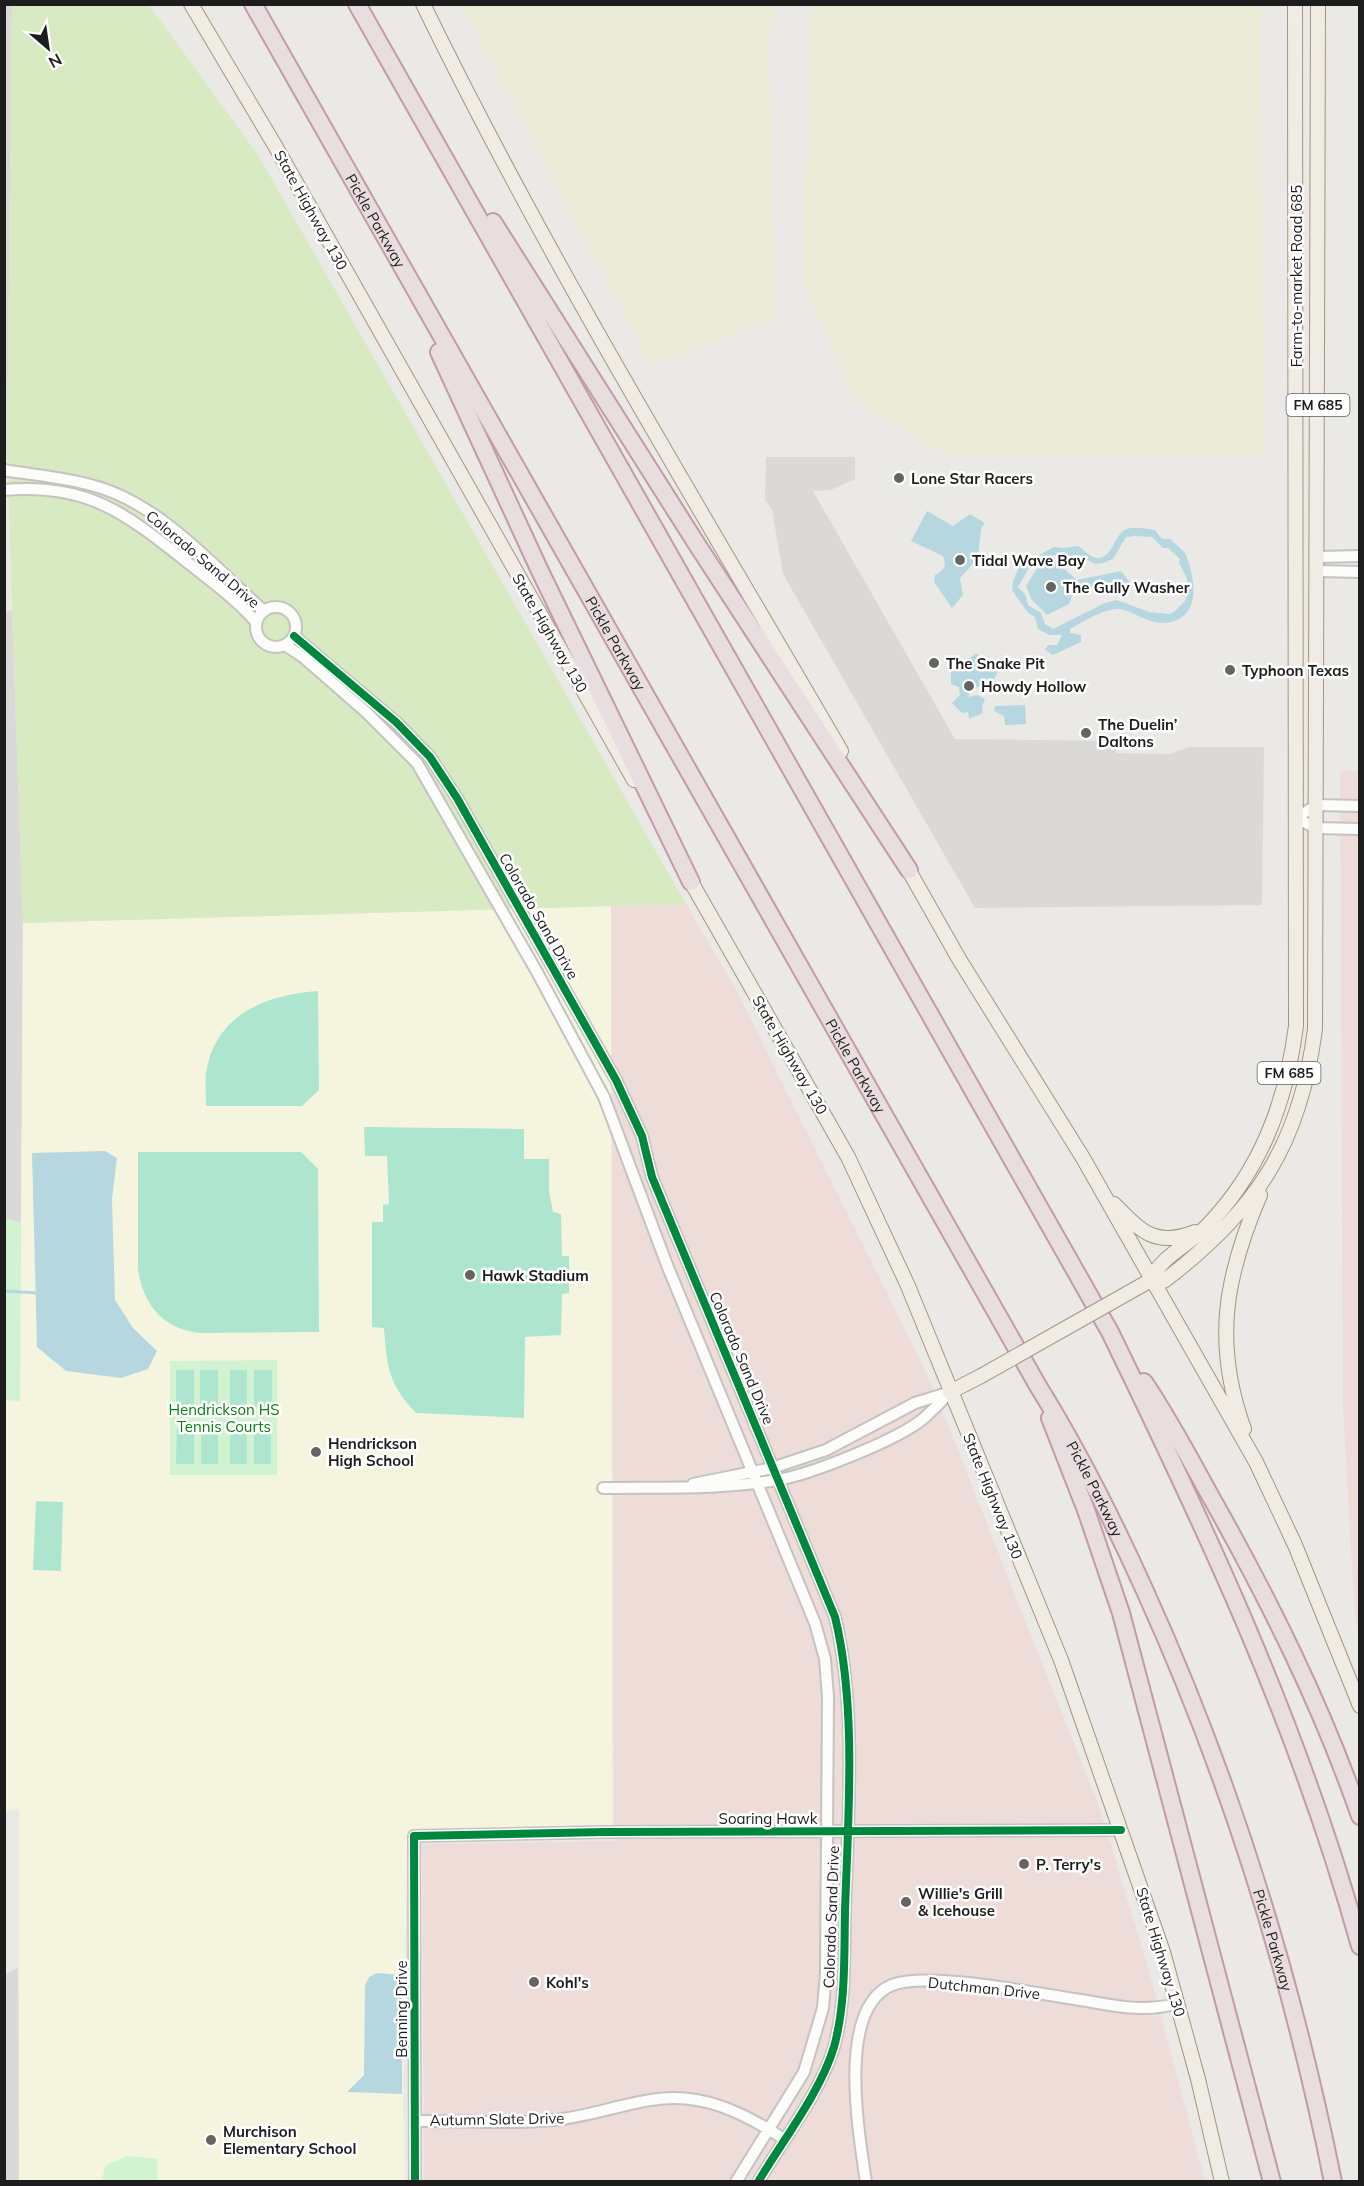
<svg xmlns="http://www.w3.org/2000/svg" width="1364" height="2186" font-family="Mulish,sans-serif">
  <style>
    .residential { fill: #dad9d7 }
    .commercial { fill: #eedcd9 }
    .education { fill: #f5f5df }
    .farmland { fill: #ebecd7 }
    .grass { fill: #d7eac2 }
    .park { fill: #d1f3d2 }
    .pitch { fill: #aee5ce }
    .water { fill: #b6d7e0; fill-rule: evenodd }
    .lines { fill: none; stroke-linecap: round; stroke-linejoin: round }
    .stream { stroke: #b6d7e0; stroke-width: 3 }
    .minor-casing { stroke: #c4c3c1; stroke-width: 14 }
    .major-casing { stroke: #a19781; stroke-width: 16 }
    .highway-casing { stroke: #c29ba6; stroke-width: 20 }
    .minor { stroke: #fcfcfb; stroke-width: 10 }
    .major { stroke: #f0ebe3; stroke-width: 14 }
    .highway { stroke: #e9dedf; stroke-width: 16 }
    .major-bridge-casing { stroke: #a19781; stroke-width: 16; stroke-linecap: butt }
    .major-bridge { stroke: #f0ebe3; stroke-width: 14 }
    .cycleway-casing { stroke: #fff; stroke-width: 11 }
    .cycleway { stroke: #00873e; stroke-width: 8 }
    .poi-dot { fill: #656463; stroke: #fff; stroke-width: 2 }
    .labels { text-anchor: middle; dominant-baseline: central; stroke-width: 5; stroke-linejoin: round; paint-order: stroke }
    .shield { fill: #fff; stroke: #616161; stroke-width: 1.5 }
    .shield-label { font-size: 14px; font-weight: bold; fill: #1d1d1d }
    .street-label { font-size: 15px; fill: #1d1d1d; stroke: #fff }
    .poi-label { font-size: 15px; font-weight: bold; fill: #1d1d1d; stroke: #fff; text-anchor: start }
    .park-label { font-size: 15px; fill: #087e13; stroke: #fff }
  </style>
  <rect width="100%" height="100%" fill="#ebe9e5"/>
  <path class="residential" d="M 12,4 L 7,456 L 5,456 L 4,5 Z
    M 766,457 L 855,457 L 855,479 L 831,490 L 813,491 L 955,739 L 1116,741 L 1116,753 L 1170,754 L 1189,747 L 1264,747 L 1262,905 L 975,908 L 783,574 L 772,510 L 765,499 Z
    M 12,611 L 23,923 L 21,1222 L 4,1219 L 4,612 Z
    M 18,1968 L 19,2181 L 5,2182 L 5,1974 Z"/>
  <path class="commercial" d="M 1340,771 L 1360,771 L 1359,1632 L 1355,1618 L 1343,1409 Z
    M 686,904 L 734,986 L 921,1361 L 954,1440 L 1101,1812 L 1147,1964 L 1205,2181 L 424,2181 L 422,1844 L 614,1841 L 611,906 Z"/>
  <path class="education" d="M 611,906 L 612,1838 L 407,1842 L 403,2096 L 405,2181 L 19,2181 L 19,1809 L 4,1812 L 4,1400 L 20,1400 L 23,923 Z"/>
  <path class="farmland" d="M 814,4 L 1261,5 L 1263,456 L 951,456 L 858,403 L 803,284 L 810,17 Z
    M 462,5 L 777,5 L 768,30 L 776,317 L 652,366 Z"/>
  <path class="grass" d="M 12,5 L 149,5 L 258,155 L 686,904 L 23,923 L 7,456 Z"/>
  <path class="park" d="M 5,1219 L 21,1222 L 20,1401 L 5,1400 Z
    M 277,1360 L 277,1475 L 170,1475 L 170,1361 Z
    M 127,2156 L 158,2159 L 157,2181 L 102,2181 L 105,2166 Z"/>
  <path class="pitch" d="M 318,991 L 319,1090 L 302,1106 L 206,1106 C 206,1095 205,1083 206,1073 C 215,1014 266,995 318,991 Z
    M 364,1127 L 524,1129 L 524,1159 L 549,1159 L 549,1191 L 553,1212 L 561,1214 L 562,1256 L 569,1256 L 569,1293 L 562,1294 L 561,1335 L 525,1337 L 524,1418 L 416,1413 C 388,1384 387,1366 384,1328 L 372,1327 L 372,1222 L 383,1222 L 383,1205 L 389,1204 L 387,1156 L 365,1156 Z
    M 138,1152 L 301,1152 L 318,1169 L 319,1332 L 200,1333 C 163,1329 144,1306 138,1270 Z
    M 176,1370 L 194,1370 L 194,1407 L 176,1407 Z
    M 200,1370 L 218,1370 L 218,1407 L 200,1407 Z
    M 230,1370 L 247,1370 L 247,1407 L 230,1407 Z
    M 254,1370 L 272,1370 L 272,1407 L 254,1407 Z
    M 194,1427 L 194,1464 L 176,1464 L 177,1428 Z
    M 201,1427 L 218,1427 L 218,1464 L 201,1464 Z
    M 247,1427 L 247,1464 L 230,1464 L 230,1428 Z
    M 254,1427 L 271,1427 L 271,1464 L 254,1464 Z
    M 36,1501 L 63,1502 L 61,1571 L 33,1570 Z"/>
  <path class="water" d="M 927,511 L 953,526 L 970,514 L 985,523 L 981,529 L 978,558 L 960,578 L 963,595 L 952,608 L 934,582 L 935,575 C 944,570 947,566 943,556 L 911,541 Z
    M 1141,528 L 1155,530 L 1162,539 L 1170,539 C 1175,544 1184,550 1186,555 C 1196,580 1202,621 1163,623 C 1147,623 1135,612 1120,609 C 1109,606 1080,623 1070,629 L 1070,633 L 1081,635 L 1081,642 L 1053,655 L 1045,650 L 1048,645 L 1057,645 L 1062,635 L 1049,635 L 1038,629 L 1035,617 L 1028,613 L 1012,590 L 1013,581 L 1020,565 L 1054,547 L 1063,548 L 1078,546 C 1083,549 1088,555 1093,557 C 1111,563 1114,537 1123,531 C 1128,527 1135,528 1141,528 ZM 1135,536 L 1152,537 L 1163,548 L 1168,548 L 1180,559 L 1179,563 L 1187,579 L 1188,593 L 1185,601 L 1174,612 L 1169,614 L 1149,612 L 1117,600 L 1105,603 L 1053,629 L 1045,624 L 1041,613 L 1028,605 L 1025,594 L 1018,587 L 1031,564 L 1055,555 L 1059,558 L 1078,555 L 1095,564 L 1103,563 L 1113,559 L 1126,537 Z
    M 1049,559 L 1054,560 L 1077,580 L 1121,571 L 1130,582 L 1129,587 L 1098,590 L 1094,587 L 1075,588 L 1069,604 L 1047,615 L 1032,600 L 1026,586 L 1039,565 Z
    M 976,653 L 985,662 L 999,669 L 991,685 L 968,688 L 969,697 L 977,695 L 985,699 L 982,706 L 983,713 L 969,719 L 968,712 L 962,713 L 952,703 L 960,695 L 959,687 L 951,684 L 951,669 L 962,665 Z
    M 1025,705 L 1026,724 L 1005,725 L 1004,716 L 994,711 L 995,706 Z
    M 105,1151 L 117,1158 L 112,1199 L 115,1300 L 133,1328 L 157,1351 L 148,1369 L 121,1378 L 66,1371 L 37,1347 L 32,1153 Z
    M 377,1973 L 402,1975 L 402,2094 L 347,2092 L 364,2075 L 365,1986 L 369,1977 Z"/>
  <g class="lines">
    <path class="stream" d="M 4,1291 L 37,1293"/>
    <defs>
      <path id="minor" d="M 4,470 C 33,475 63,477 91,485 C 159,502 213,566 264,611
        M 4,490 C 88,483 125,513 187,562 C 211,581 236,599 256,622
        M 1318,557 L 1360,556
        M 1318,571 L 1360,572
        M256 627a20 20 0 1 1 40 0a20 20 0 1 1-40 0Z
        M 294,636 L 396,722 L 430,757 L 457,798 L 616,1080 L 642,1136 L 652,1177 L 835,1617 C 857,1707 848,1818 845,1911 C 844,1956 846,2003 834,2047 C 820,2093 783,2140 758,2182
        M 285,645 L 303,657 L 366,712 L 417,763 L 537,972 L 604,1097 L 667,1265 L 815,1623 L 825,1659 L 828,1697 L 826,1973 L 823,2008 L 804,2072 L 736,2182
        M 1360,806 L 1317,805 L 1296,818 L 1316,828 L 1360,829
        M 693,1484 L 772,1468 L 826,1450 L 915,1403 L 947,1393
        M 603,1488 C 661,1487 720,1490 777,1480 C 809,1475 900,1439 924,1418 C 933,1410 942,1401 950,1392
        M 415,2121 C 461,2120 507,2125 553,2120 C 587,2117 618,2105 651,2100 C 701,2091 744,2113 784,2139
        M 415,2182 L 414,1836 L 605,1832 L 1121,1830
        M 866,2182 C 859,2134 836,2008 892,1985 C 926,1971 1034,1993 1074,1999 C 1114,2005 1136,2013 1177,2004"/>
      <path id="major" d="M 191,4 L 277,149 L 634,780
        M 423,4 C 548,261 698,505 841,751
        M 904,862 L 959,959 L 1083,1158 L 1256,1462 L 1295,1545 L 1360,1706
        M 686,873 L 848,1157 L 908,1286 L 1061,1660 L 1163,1952 L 1198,2079 L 1222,2182
        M 1114,1204 C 1141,1231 1155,1248 1195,1232
        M 1151,1280 C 1160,1257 1189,1245 1206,1227 C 1261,1171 1286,1102 1296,1026 L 1295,4
        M 1128,1293 L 1151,1280 L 1164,1281 C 1256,1211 1300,1145 1315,1029 L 1318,4
        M 950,1392 L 981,1376
        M 1244,1429 C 1213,1343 1225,1277 1260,1195"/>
      <g id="highway">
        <path id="s1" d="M 253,4 L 1038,1386 C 1079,1452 1113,1520 1145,1591 C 1231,1780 1292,1978 1333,2182"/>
        <path d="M 357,4 L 1110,1332 C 1209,1535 1299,1727 1360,1946"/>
        <path d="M 493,222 L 696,543 L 909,870"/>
        <path d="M 439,352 L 540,571 L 691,882"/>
        <path d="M 1144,1382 C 1169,1419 1190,1459 1211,1497 C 1269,1600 1321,1704 1360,1816"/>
        <path d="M 1050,1418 L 1086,1510 L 1121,1613 L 1272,2182"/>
      </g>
    </defs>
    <use href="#minor" class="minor-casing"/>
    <use href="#major" class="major-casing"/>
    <use href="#highway" class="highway-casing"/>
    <use href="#minor" class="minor"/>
    <use href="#major" class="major"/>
    <use href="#highway" class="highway"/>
    <defs>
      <path id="major-bridge" d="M 981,1376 L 1128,1293"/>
    </defs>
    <use href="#major-bridge" class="major-bridge-casing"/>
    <use href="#major-bridge" class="major-bridge"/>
    <defs>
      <path id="cycleway" d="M 294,636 L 396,722 L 430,757 L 457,798 L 616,1080 L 642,1136 L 652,1177 L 835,1617 C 857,1707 848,1818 845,1911 C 844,1956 846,2003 834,2047 C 820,2093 783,2140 758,2182
        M 415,2182 L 414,1836 L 605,1832 L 1121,1830"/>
    </defs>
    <use href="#cycleway" class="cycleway-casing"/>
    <use href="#cycleway" class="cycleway"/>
  </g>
  <g class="poi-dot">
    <circle cx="899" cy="478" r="6"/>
    <circle cx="960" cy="560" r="6"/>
    <circle cx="1051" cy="587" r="6"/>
    <circle cx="934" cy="663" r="6"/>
    <circle cx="1230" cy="670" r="6"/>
    <circle cx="969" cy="686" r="6"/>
    <circle cx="1086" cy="733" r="6"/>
    <circle cx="470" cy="1275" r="6"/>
    <circle cx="316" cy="1452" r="6"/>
    <circle cx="1024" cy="1864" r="6"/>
    <circle cx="906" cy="1902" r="6"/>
    <circle cx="534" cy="1982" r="6"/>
    <circle cx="211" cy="2140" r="6"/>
  </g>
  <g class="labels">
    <g class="shield">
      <rect x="1286.5" y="394" width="63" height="22" rx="4.5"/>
      <rect x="1257.5" y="1062" width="63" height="22" rx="4.5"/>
    </g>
    <g class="shield-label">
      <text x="1318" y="405">FM 685</text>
      <text x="1289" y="1073">FM 685</text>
    </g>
    <g class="street-label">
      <text transform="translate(311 210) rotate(61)">State Highway 130</text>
      <text stroke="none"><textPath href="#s1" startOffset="249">Pickle Parkway</textPath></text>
      <text transform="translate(1296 276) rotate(-90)">Farm-to-market Road 685</text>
      <text transform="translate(203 559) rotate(40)">Colorado Sand Drive</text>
      <text transform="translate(550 633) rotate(60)">State Highway 130</text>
      <text stroke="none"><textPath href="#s1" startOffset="735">Pickle Parkway</textPath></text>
      <text transform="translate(539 916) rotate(60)">Colorado Sand Drive</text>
      <text transform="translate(790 1055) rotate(60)">State Highway 130</text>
      <text stroke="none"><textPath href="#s1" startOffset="1221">Pickle Parkway</textPath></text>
      <text transform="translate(742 1358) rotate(67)">Colorado Sand Drive</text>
      <text stroke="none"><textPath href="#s1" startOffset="1707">Pickle Parkway</textPath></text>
      <text transform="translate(993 1496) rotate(68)">State Highway 130</text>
      <text x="768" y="1818">Soaring Hawk</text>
      <text transform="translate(831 1917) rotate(-88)">Colorado Sand Drive</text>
      <text stroke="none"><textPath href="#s1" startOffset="2193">Pickle Parkway</textPath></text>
      <text transform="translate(1161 1952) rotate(73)">State Highway 130</text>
      <text transform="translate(984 1988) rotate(6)">Dutchman Drive</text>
      <text transform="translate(401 2009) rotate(-90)">Benning Drive</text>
      <text transform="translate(497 2119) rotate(-1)">Autumn Slate Drive</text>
    </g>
    <g class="poi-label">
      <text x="911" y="478">Lone Star Racers</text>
      <text x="972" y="560">Tidal Wave Bay</text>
      <text x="1063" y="587">The Gully Washer</text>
      <text x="946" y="663">The Snake Pit</text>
      <text x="1242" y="670">Typhoon Texas</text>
      <text x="981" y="686">Howdy Hollow</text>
      <text x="1098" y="724">The Duelin’<tspan x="1098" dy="17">Daltons</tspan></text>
      <text x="482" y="1275">Hawk Stadium</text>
      <text x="328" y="1443">Hendrickson<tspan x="328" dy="17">High School</tspan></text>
      <text x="1036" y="1864">P. Terry's</text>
      <text x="918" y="1893">Willie's Grill<tspan x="918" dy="17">&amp; Icehouse</tspan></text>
      <text x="546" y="1982">Kohl's</text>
      <text x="223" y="2131">Murchison<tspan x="223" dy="17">Elementary School</tspan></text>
    </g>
    <g class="park-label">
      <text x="224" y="1409">Hendrickson HS<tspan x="224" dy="17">Tennis Courts</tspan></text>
    </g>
  </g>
  <rect width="1364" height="2186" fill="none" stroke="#1d1d1d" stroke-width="12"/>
  <g transform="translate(48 48) rotate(151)" stroke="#ffffff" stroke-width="4.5" paint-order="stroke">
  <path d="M0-4.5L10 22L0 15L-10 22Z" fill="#1d1d1d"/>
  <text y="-9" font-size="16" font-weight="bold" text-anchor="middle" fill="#1d1d1d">N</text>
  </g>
</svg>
